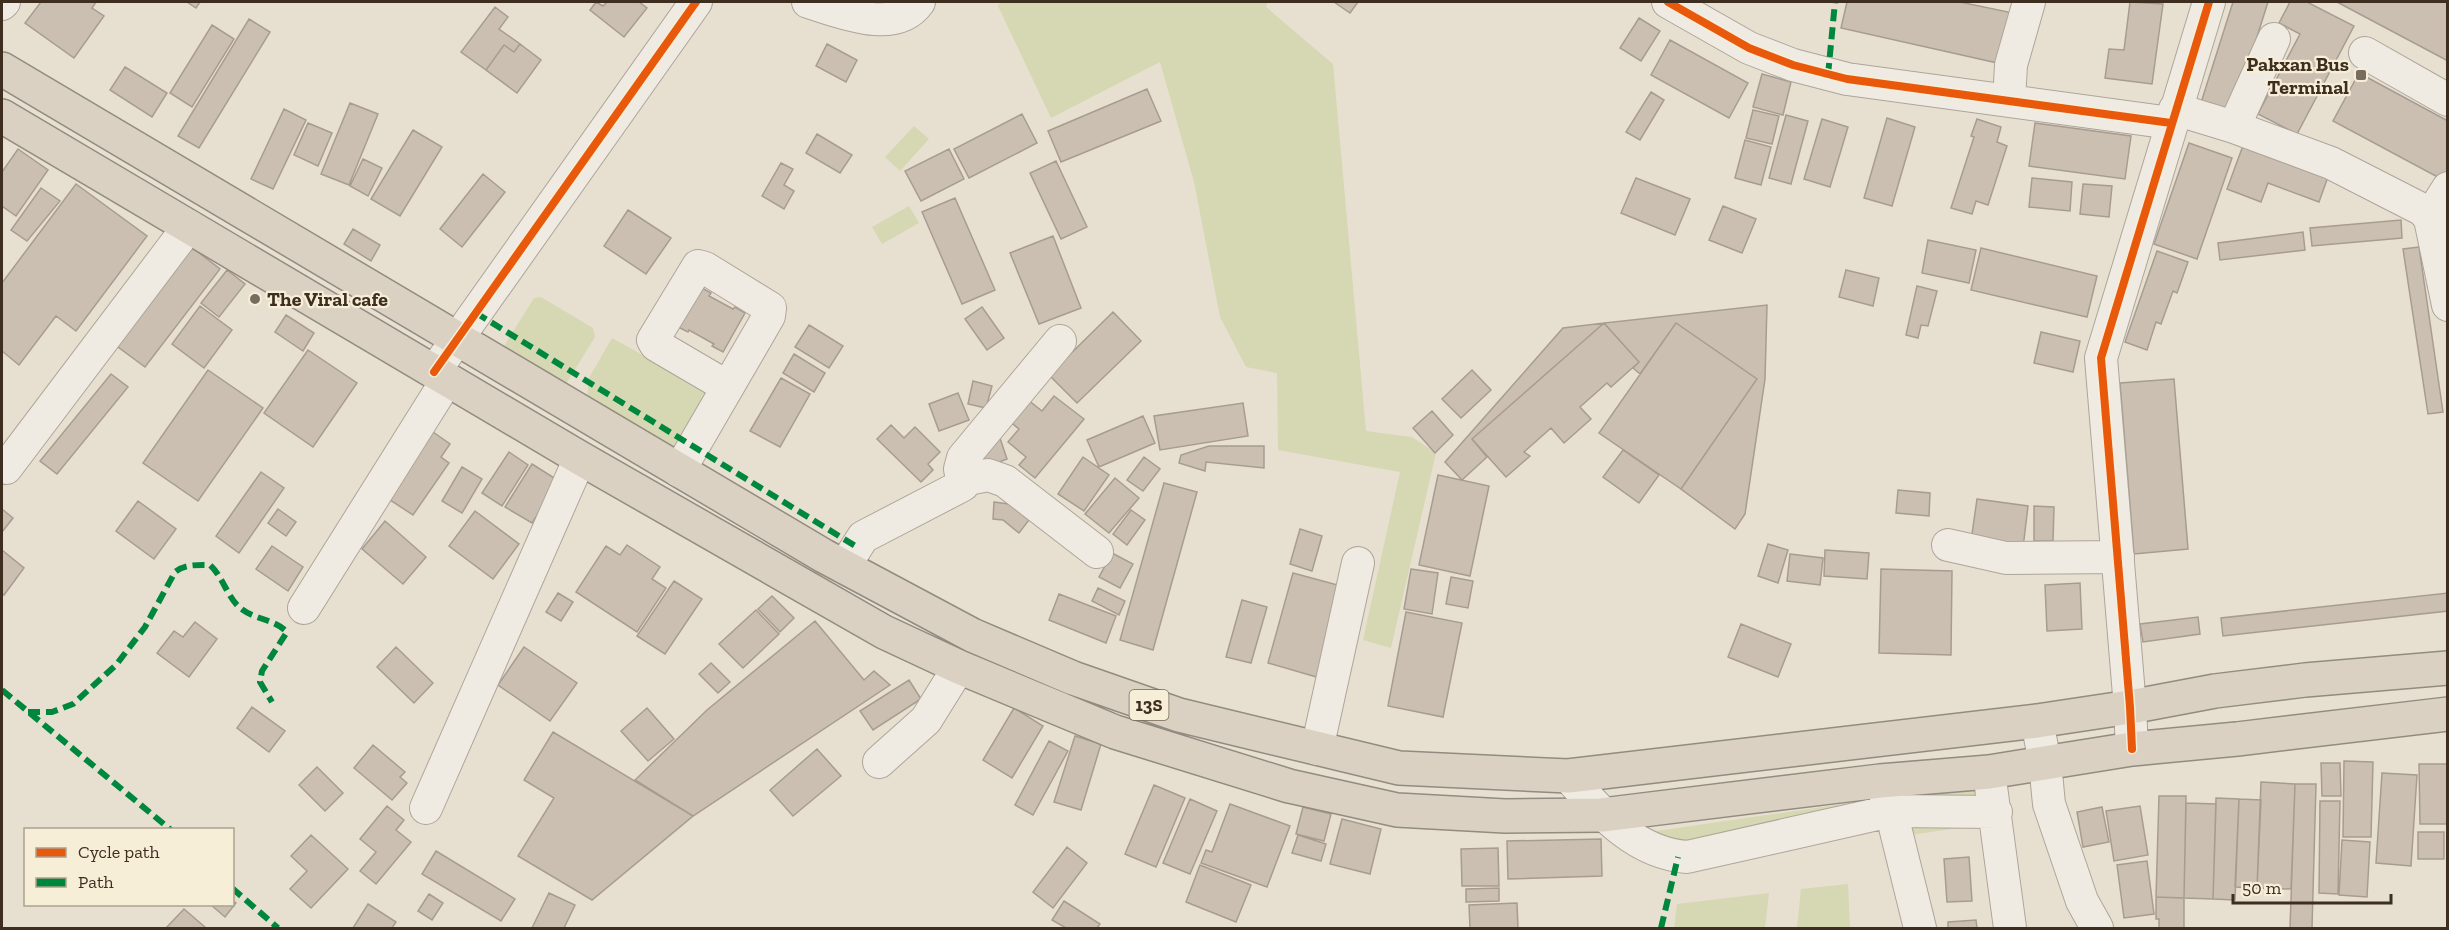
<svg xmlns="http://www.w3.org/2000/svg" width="2449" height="930" font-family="'Zilla Slab',serif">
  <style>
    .green { fill: #d6d7b3 }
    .building { fill: #cbbfb2; stroke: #a89c90; stroke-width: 1.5 }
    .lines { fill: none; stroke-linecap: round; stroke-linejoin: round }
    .minor-casing { stroke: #ada599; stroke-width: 34 }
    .highway-casing { stroke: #928b80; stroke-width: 36 }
    .minor { stroke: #efebe3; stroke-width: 32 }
    .highway { stroke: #dad1c2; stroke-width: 33 }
    .quiet { stroke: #00873e; stroke-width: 6; stroke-dasharray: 12 6; stroke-linecap: butt }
    .cycleway-casing { stroke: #f7eed8; stroke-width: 11 }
    .cycleway { stroke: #e8590c; stroke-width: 8 }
    .poi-dot { fill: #786c5e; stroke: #f7eed8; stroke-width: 2 }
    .labels { text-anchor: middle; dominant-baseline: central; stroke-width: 4.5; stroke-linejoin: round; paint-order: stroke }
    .shield { fill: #f7eed8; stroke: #756857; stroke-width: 1.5 }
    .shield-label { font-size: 18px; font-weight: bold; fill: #3d2e20 }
    .poi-label { font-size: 20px; font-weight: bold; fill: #3d2e20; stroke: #f7eed8; text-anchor: end }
  </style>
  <rect width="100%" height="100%" fill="#e7e0d1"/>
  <path class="green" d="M 1001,2 L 1268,2 L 1266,7 L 1333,64 L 1366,431 L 1412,437 L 1436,453 L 1391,648 L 1363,640 L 1400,472 L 1278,450 L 1277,373 L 1246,367 L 1220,317 L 1194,182 L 1160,62 L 1051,118 L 998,6 Z
    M 914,126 L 929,139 L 900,171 L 885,157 Z
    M 909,206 L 919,223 L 882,244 L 872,227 Z
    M 541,297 L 593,328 L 595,337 L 566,384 L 504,346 L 534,298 Z
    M 612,338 L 709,392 L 680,445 L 671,451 L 587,399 L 589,378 Z
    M 2001,781 L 1971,826 L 1911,835 L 1879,828 L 1714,845 L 1636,834 Z
    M 1848,884 L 1850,928 L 1797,928 L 1801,889 Z
    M 1769,893 L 1765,928 L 1674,928 L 1677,904 Z"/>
  <path class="building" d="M 41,2 L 96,2 L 92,8 L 104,16 L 74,58 L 25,23 Z
    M 187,2 L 200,2 L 196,8 Z
    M 596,2 L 603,6 L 607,2 L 639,2 L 647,8 L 624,37 L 590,10 Z
    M 1334,2 L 1358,2 L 1350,13 Z
    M 1847,2 L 1960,2 L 2013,13 L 2002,64 L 1841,28 Z
    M 2130,2 L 2163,4 L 2152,84 L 2105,78 L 2109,49 L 2124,50 Z
    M 2233,2 L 2268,2 L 2231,119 L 2199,109 Z
    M 2290,2 L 2307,2 L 2354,26 L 2297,134 L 2258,114 L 2300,34 L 2279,23 Z
    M 2337,2 L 2448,2 L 2448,61 Z
    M 495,7 L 508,17 L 499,29 L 520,44 L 514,52 L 504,45 L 486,70 L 461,52 Z
    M 1639,18 L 1660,31 L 1641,61 L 1620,48 Z
    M 249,19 L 270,32 L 199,148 L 178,136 Z
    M 212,25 L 234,39 L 192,107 L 170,93 Z
    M 1670,40 L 1748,83 L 1729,118 L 1651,75 Z
    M 520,44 L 541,60 L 517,93 L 486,70 L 504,45 L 514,52 Z
    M 827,44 L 857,60 L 846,82 L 816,66 Z
    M 125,67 L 167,93 L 152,117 L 110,90 Z
    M 2359,73 L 2448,121 L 2448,176 L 2445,181 L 2333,121 Z
    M 1762,74 L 1791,82 L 1783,115 L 1753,107 Z
    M 1147,89 L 1161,121 L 1061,162 L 1048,131 Z
    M 1651,92 L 1664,100 L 1640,140 L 1626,132 Z
    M 350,103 L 378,114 L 349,185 L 321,174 Z
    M 284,109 L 306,120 L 273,189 L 251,179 Z
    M 1753,110 L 1779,116 L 1772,144 L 1746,138 Z
    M 1022,114 L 1037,143 L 969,178 L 954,149 Z
    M 1786,115 L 1808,121 L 1791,184 L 1769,178 Z
    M 1887,118 L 1915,127 L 1892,206 L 1864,198 Z
    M 1822,119 L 1848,127 L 1830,187 L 1804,179 Z
    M 1977,119 L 2001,127 L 1997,142 L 2007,146 L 1988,205 L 1976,201 L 1972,214 L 1951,208 L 1974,137 L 1971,136 Z
    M 308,123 L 332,133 L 318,166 L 294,155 Z
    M 2035,123 L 2131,136 L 2125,179 L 2029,166 Z
    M 413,130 L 442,147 L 400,216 L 371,199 Z
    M 817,134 L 852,155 L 840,173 L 806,153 Z
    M 1745,140 L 1771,147 L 1761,185 L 1735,178 Z
    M 2189,143 L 2232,158 L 2197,259 L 2154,244 Z
    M 2244,143 L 2329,174 L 2319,202 L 2268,183 L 2261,202 L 2227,189 Z
    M 18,149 L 48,170 L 16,216 L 2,206 L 2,172 Z
    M 949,149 L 964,179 L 921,201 L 905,171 Z
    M 363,159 L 382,168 L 368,196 L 350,186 Z
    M 1056,161 L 1087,227 L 1061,239 L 1030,173 Z
    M 781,163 L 793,169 L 784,185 L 794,191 L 784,209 L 762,196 Z
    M 483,174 L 505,192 L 462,247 L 440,229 Z
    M 1636,178 L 1690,199 L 1675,235 L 1621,213 Z
    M 2032,178 L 2072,182 L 2070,211 L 2029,207 Z
    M 76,184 L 147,236 L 76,331 L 56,316 L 19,365 L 2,351 L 2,283 Z
    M 2083,184 L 2112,186 L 2109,217 L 2080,214 Z
    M 41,188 L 60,201 L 27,241 L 11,230 Z
    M 955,198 L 995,290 L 962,304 L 922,212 Z
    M 1723,206 L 1756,219 L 1742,253 L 1709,240 Z
    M 628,210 L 671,238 L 646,274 L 604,246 Z
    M 2401,220 L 2402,238 L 2312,246 L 2310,228 Z
    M 353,229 L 380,245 L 371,261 L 344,244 Z
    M 2303,232 L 2305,250 L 2220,260 L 2218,243 Z
    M 1053,236 L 1081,308 L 1039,324 L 1010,253 Z
    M 1928,240 L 1976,250 L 1969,283 L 1922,273 Z
    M 189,245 L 220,269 L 145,367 L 114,344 Z
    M 2419,247 L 2443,412 L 2428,414 L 2403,249 Z
    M 1981,248 L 2097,276 L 2087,317 L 1971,290 Z
    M 2157,251 L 2188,262 L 2177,293 L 2173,291 L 2161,324 L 2156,322 L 2147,350 L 2125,342 Z
    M 227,270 L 245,284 L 219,317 L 201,303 Z
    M 1846,270 L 1879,278 L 1873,306 L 1839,297 Z
    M 1917,286 L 1937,291 L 1928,326 L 1921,325 L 1918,338 L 1906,335 Z
    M 700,287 L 711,293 L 709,296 L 733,309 L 735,307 L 745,313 L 723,352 L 712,346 L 714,344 L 689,330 L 688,332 L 678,327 Z
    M 1767,305 L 1765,379 L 1745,514 L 1735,529 L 1681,489 L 1757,379 L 1676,323 L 1640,374 L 1633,368 L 1639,362 L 1604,323 Z
    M 200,306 L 232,330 L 204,368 L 172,344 Z
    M 982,307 L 1004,338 L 987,350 L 965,319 Z
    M 1113,312 L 1141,341 L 1077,403 L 1049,375 Z
    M 286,315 L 314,333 L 303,351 L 275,332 Z
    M 1604,323 L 1639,362 L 1611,387 L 1607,383 L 1580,407 L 1591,419 L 1564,443 L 1551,428 L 1524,452 L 1530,456 L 1506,477 L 1472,439 Z
    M 1604,323 L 1472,439 L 1487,457 L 1462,480 L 1445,462 L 1563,328 Z
    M 1676,323 L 1757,379 L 1681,489 L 1599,433 Z
    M 809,325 L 843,346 L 829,368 L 795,347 Z
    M 2041,332 L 2080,341 L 2073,372 L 2034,363 Z
    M 308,350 L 357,383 L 313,447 L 264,413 Z
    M 794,354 L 825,373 L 814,392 L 783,373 Z
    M 208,370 L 263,408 L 198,501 L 143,463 Z
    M 1472,370 L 1491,390 L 1461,418 L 1442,399 Z
    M 111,374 L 128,387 L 57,474 L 40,461 Z
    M 781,378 L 810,394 L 780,447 L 750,431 Z
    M 2174,379 L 2188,549 L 2134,554 L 2120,383 Z
    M 973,381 L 992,386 L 986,408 L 968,404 Z
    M 958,393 L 969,420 L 939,431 L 929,404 Z
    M 1054,396 L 1084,419 L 1035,478 L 1019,465 L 1026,457 L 1008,442 L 1019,429 L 1002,415 L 1028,400 L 1042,411 Z
    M 1243,403 L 1248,436 L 1160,450 L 1154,416 Z
    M 1432,411 L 1453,435 L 1435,453 L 1413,428 Z
    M 1143,416 L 1155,443 L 1099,467 L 1087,440 Z
    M 891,425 L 904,438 L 915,427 L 940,452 L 928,464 L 933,470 L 921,482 L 877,439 Z
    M 433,432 L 450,444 L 441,457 L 449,463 L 413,515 L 387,498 Z
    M 1000,438 L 1007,459 L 986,467 L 979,445 Z
    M 1209,446 L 1264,446 L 1264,468 L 1206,462 L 1205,471 L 1179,463 L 1181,455 Z
    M 1623,450 L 1659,475 L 1639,503 L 1603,477 Z
    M 509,452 L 528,465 L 502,506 L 482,493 Z
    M 1083,457 L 1109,475 L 1084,511 L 1058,494 Z
    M 1144,457 L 1160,469 L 1143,491 L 1127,480 Z
    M 532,464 L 559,481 L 532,523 L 505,507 Z
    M 462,467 L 482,479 L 462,513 L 442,501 Z
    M 261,472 L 284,488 L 239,553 L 216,536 Z
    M 1438,475 L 1489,486 L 1470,576 L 1419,565 Z
    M 1115,478 L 1139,498 L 1109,533 L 1085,514 Z
    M 1164,483 L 1197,492 L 1153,650 L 1120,640 Z
    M 1898,490 L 1930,493 L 1929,516 L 1896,513 Z
    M 1977,499 L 2028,506 L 2023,548 L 1971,541 Z
    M 138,501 L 176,529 L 154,559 L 116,531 Z
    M 994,502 L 1009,504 L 1029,520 L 1019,533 L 1003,520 L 993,519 Z
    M 2034,506 L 2054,507 L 2053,541 L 2034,541 Z
    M 2,509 L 13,518 L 2,532 Z
    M 278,509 L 296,522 L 286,536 L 268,523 Z
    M 1131,510 L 1145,520 L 1127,545 L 1113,534 Z
    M 475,511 L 519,544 L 493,579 L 449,546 Z
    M 385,521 L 426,557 L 403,584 L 362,549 Z
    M 1300,529 L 1322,536 L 1312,571 L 1290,564 Z
    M 1768,544 L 1788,550 L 1778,583 L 1758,576 Z
    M 627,545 L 660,567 L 652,579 L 666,588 L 637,632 L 576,592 L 606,546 L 620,555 Z
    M 272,546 L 303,567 L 288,591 L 256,569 Z
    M 2,550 L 24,568 L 4,595 L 2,593 Z
    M 1825,550 L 1869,553 L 1867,579 L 1824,576 Z
    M 1112,553 L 1133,564 L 1120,588 L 1099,577 Z
    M 1790,554 L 1823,558 L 1820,585 L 1787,581 Z
    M 1411,569 L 1438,573 L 1432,614 L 1404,609 Z
    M 1881,569 L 1952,571 L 1951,655 L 1879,653 Z
    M 1293,573 L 1345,587 L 1320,678 L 1268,663 Z
    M 1451,577 L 1473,581 L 1468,608 L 1446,604 Z
    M 674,581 L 702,599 L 665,654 L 637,636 Z
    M 2080,583 L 2082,629 L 2047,631 L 2045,585 Z
    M 1098,588 L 1125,601 L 1119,615 L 1092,601 Z
    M 558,593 L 573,602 L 561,621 L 546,612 Z
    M 2448,593 L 2448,611 L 2223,636 L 2221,618 Z
    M 1059,594 L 1116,616 L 1106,643 L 1049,620 Z
    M 772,596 L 794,618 L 780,632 L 758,609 Z
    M 1242,600 L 1267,607 L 1251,663 L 1226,657 Z
    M 756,610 L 779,634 L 743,668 L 719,644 Z
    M 1406,612 L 1462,623 L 1443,717 L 1388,706 Z
    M 2198,617 L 2200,634 L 2143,642 L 2140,624 Z
    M 815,621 L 864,680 L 874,671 L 890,685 L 693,816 L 635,780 L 707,710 Z
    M 195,622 L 217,639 L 189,677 L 157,653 L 174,631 L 183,637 Z
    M 1741,624 L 1791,644 L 1778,677 L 1728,657 Z
    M 396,647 L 433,683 L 414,703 L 377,667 Z
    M 524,647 L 577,683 L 550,721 L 498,685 Z
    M 711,663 L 730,682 L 718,693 L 699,674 Z
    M 909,680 L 921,699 L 873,730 L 860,711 Z
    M 252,707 L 285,731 L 269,752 L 237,728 Z
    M 647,708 L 674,739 L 648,761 L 621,731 Z
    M 1014,708 L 1043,726 L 1012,778 L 983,760 Z
    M 553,732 L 693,816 L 592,900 L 518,856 L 554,798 L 524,780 Z
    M 1075,736 L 1101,744 L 1081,810 L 1054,802 Z
    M 1049,741 L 1068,751 L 1033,815 L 1015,805 Z
    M 373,745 L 405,772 L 400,777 L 407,783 L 392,800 L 354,768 Z
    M 817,749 L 841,776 L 793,816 L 770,790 Z
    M 2344,761 L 2373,762 L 2371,837 L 2343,837 Z
    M 2321,763 L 2340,763 L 2341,796 L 2322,796 Z
    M 2419,764 L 2448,764 L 2448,824 L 2420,824 Z
    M 317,767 L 343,793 L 325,811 L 299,785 Z
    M 2382,773 L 2417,775 L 2411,866 L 2376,863 Z
    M 2261,782 L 2295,784 L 2291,889 L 2257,888 Z
    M 2295,784 L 2316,784 L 2312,928 L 2290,928 Z
    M 1154,785 L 1185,798 L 1156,867 L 1125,854 Z
    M 2159,796 L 2186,796 L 2184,898 L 2156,897 Z
    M 2216,798 L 2239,799 L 2235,900 L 2213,899 Z
    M 1190,799 L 1217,811 L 1190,874 L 1163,863 Z
    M 2239,799 L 2261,800 L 2257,888 L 2235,887 Z
    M 2320,801 L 2340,801 L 2338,894 L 2319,893 Z
    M 2186,803 L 2216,804 L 2213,899 L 2184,898 Z
    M 1230,804 L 1290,826 L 1267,887 L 1201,863 L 1206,850 L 1212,852 Z
    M 387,806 L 404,820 L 396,830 L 411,842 L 376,884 L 360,871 L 376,852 L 360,839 Z
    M 2140,806 L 2148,855 L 2114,861 L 2106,811 Z
    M 1303,807 L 1331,814 L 1324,841 L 1296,834 Z
    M 2102,807 L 2109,842 L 2083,847 L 2077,812 Z
    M 1342,819 L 1381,829 L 1370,874 L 1330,864 Z
    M 2418,832 L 2444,832 L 2444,859 L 2418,859 Z
    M 311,835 L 348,869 L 311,908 L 290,889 L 307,871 L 291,856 Z
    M 1298,835 L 1326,844 L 1321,861 L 1292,853 Z
    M 1601,839 L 1602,876 L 1508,879 L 1507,841 Z
    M 2342,840 L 2370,842 L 2367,897 L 2339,895 Z
    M 1067,847 L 1087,863 L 1053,908 L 1033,892 Z
    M 1498,848 L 1499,886 L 1462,886 L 1461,849 Z
    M 436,851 L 515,899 L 501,921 L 422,874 Z
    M 1969,857 L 1972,901 L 1947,902 L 1944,859 Z
    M 2147,861 L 2154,914 L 2124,918 L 2117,865 Z
    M 1200,865 L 1251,885 L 1236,922 L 1186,902 Z
    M 1499,888 L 1499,901 L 1466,902 L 1466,889 Z
    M 549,893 L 575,905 L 564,928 L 532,928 Z
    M 429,894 L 443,903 L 432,920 L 418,911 Z
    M 2156,897 L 2184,898 L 2184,928 L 2159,928 L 2159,919 L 2156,919 Z
    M 232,900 L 236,903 L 225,917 L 210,904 L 232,904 Z
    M 1064,901 L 1100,924 L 1097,928 L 1066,928 L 1052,920 Z
    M 1517,903 L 1518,928 L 1470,928 L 1469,905 Z
    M 368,904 L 396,922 L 392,928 L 353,928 Z
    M 184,909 L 206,928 L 166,928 Z
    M 1976,920 L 1977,928 L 1948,928 L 1948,922 Z"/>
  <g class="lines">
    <defs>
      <path id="minor" d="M 808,2 C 839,11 895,36 919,2
        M 1668,2 L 1749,48 L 1793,65 L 1847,79 L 2171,123
        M 2,4 L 4,2
        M 2365,53 L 2448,100
        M 2009,101 L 2011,65 L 2029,2
        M 2175,109 L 2234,127 L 2331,163 L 2423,210 L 2430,219 L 2448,305
        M 2234,127 L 2274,39
        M 2427,214 L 2436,207 L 2448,188
        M 434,372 L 696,2
        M 6,468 L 189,226
        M 679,471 L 769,316 L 770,308 L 705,268 L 698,266 L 653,340 L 656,345 L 726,386
        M 963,480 L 988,475 L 1005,481 L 1097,552
        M 1948,545 L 2006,558 L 2118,557
        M 844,567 L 863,537 L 963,485 L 960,469 L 963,458 L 1060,341
        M 304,608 L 447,380
        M 2037,721 L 2045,763 L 2049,804 L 2082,901 L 2097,928
        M 1317,749 L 1358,563
        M 2132,749 L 2130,707 L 2101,358 L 2209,2
        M 879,762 L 926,720 L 959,667
        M 1989,772 L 2010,928
        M 1568,776 C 1600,812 1635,853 1687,857 L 1891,811 L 1996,812
        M 1884,791 L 1891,811 L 1920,928
        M 426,808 L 580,458"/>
      <path id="highway" d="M 2,69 L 824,556 L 972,635 L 1073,678 L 1179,715 L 1399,768 L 1568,776 L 2037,721 L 2130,707 L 2215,691 L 2305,680 L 2448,668
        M 2,116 L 580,458 L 884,632 L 959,667 L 1115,732 L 1289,786 L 1397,810 L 1505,816 L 1602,815 L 1880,781 L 1989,772 L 2132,749 L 2237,739 L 2448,714"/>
    </defs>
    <use href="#minor" class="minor-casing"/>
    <use href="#highway" class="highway-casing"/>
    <use href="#minor" class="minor"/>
    <use href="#highway" class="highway"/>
    <path class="quiet" d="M 1828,75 L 1835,2
      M 476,313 L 857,547
      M 2,690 L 171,830
      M 28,712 L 52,712 L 73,704 L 116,665 L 145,627 L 175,572 C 185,564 197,565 210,565 C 222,576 226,593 237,605 C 252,620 273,618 287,632 L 262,671 L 260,682 L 272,702
      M 232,888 L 278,928
      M 1661,928 L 1678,857"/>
    <defs>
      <path id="cycleway" d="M 1668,2 L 1749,48 L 1793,65 L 1847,79 L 2171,123
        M 434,372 L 696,2
        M 2132,749 L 2130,707 L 2101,358 L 2209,2"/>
    </defs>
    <use href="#cycleway" class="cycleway-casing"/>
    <use href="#cycleway" class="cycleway"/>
  </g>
  <g class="poi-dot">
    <rect x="2355" y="69" width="12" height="12" rx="3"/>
    <circle cx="255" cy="299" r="6"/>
  </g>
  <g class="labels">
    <rect class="shield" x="1129.5" y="690" width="39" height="30" rx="4.5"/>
    <g class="shield-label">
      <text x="1149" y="705">13S</text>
    </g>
    <g class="poi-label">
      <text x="2349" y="64">Pakxan Bus<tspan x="2349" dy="23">Terminal</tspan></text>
      <text x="267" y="299" text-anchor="start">The Viral cafe</text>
    </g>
  </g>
  <rect width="2449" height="930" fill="none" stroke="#3d2e20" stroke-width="6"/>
  <rect x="24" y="828" width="210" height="78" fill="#f7eed8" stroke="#ada18e" stroke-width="1.5"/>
  <rect x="36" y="848" width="30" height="9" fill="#e8590c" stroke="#ada18e" stroke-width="1.5"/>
  <text x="78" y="858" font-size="18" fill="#3d2e20">Cycle path</text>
  <rect x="36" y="878" width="30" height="9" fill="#00873e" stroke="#ada18e" stroke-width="1.5"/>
  <text x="78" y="888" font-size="18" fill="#3d2e20">Path</text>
  <path d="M2233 894v9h158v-9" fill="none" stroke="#3d2e20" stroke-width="3"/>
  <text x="2242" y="894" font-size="18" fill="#3d2e20" stroke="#f7eed8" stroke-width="4.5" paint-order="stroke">50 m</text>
</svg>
